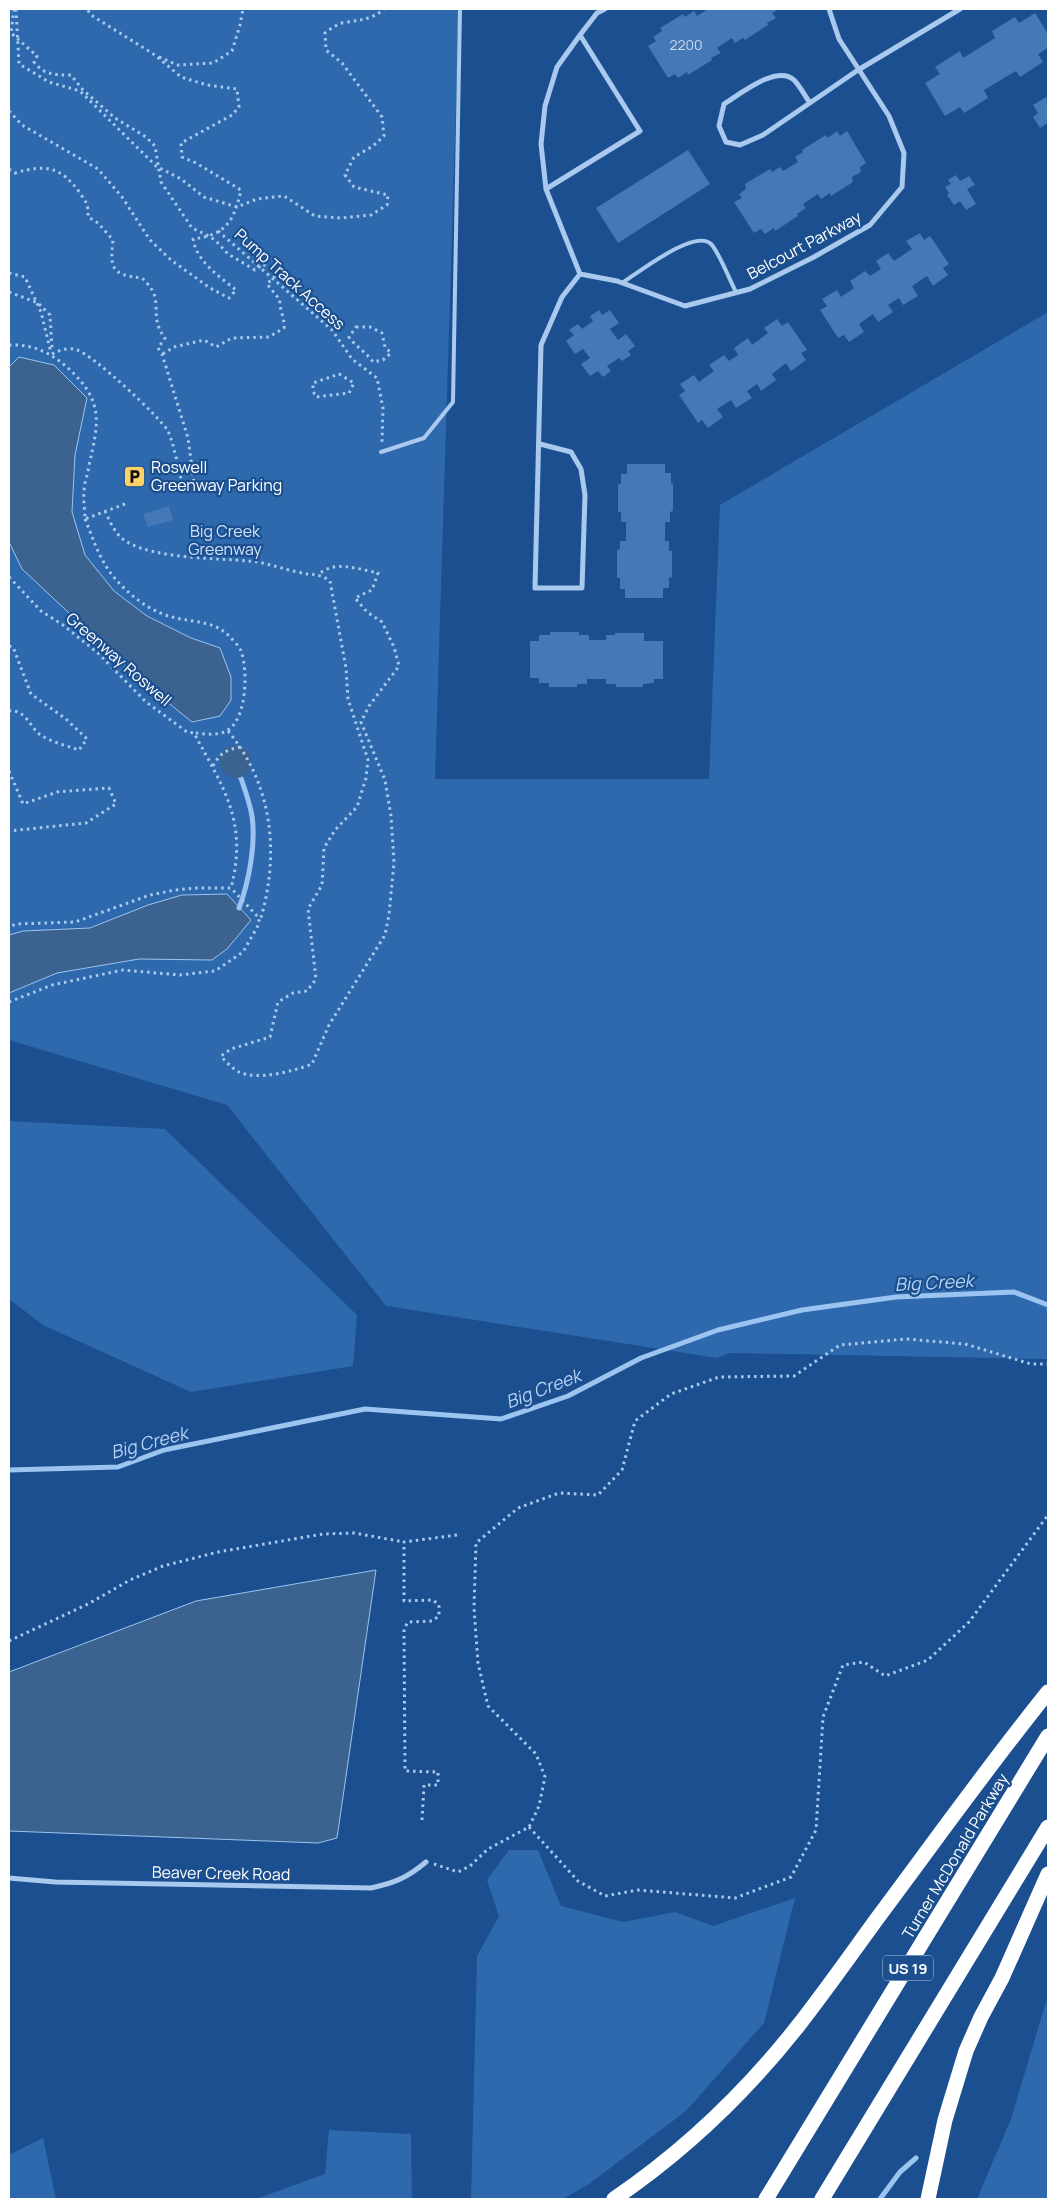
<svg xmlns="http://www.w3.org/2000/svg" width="1057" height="2208" font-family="Manrope,sans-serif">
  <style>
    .green { fill: #2e69ad }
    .water { fill: #3c6290; stroke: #9cc4f0 }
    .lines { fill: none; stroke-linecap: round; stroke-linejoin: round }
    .stream { stroke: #9cc4f0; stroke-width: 5 }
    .river { stroke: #3c6290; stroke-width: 30 }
    .building { fill: #4478b7 }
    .path { stroke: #a9c9ee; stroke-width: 3; stroke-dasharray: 2.5 4; stroke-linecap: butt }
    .service { stroke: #a9c9ee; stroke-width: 4 }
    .minor { stroke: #a9c9ee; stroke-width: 5 }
    .motorway { stroke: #fff; stroke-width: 15 }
    .labels { text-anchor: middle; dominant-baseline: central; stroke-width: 4.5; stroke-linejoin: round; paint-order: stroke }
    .number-label { font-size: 14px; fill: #d0dded }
    .shield { fill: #1b4f8f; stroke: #bbcadd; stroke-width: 1 }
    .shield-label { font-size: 15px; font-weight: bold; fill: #fff }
    .street-label { font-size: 16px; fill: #fff; stroke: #1b4f8f }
    .poi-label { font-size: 16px; fill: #fff; stroke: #1b4f8f; text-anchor: start }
    .park-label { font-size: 16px; fill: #cfe3fa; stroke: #1b4f8f }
    .water-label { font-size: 18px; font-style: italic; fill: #b5d3f5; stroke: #1b4f8f }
  </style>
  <rect width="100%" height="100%" fill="#1b4f8f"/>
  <path class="green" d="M 9,9 L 459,9 L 435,779 L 709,779 L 720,505 L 1048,312 L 1048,1359 L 729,1353 L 717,1358 L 386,1306 L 227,1105 L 9,1040 Z
    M 9,1121 L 165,1129 L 357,1315 L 353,1366 L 191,1392 L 43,1325 L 9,1299 Z
    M 509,1850 L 538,1850 L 561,1906 L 623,1922 L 675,1912 L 713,1926 L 795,1898 L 764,2023 L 686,2111 L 589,2184 L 563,2199 L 471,2199 L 477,1956 L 499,1916 L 487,1880 Z
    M 1048,1995 L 1048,2199 L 977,2199 L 1011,2119 Z
    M 329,2130 L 411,2134 L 412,2199 L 256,2199 L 325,2174 Z
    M 43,2138 L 56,2199 L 61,2199 L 9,2199 L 9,2155 Z"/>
  <path class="water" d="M 19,357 L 54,365 L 87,398 L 75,455 L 72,512 L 85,555 L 114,591 L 147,616 L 191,638 L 220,648 L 231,677 L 231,700 L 220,716 L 192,722 L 144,683 L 22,569 L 9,542 L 9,367 Z
    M 227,894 L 251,920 L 227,949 L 212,960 L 139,959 L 57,973 L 9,993 L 9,935 L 23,931 L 90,928 L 148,905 L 182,895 Z
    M 376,1570 L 337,1838 L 318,1843 L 9,1831 L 9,1672 L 196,1601 Z"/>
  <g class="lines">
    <path class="stream" d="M 236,763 C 241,780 249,798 252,816 C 256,843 249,882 239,908
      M 9,1470 L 118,1467 L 164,1450 L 365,1409 L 501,1419 L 568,1396 L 641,1358 L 718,1330 L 802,1310 L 896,1297 L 1014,1292 L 1048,1305
      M 880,2199 L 900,2172 L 916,2158"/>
    <path class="river" d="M 235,760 L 236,763"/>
  </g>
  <path class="building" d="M 708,9 L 779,9 L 772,13 L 776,18 L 767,23 L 768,25 L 745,40 L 743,38 L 735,43 L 732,38 L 717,48 L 721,53 L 711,58 L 712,60 L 688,75 L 687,72 L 678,78 L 675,74 L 668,78 L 648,46 L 656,41 L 653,37 L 662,31 L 660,28 L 683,14 L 685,17 L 694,11 L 697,16 Z
    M 1035,13 L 1048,34 L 1048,48 L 1038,54 L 1043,62 L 1020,77 L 1016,71 L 984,90 L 988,98 L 964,113 L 960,107 L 945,116 L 925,83 L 940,74 L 935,67 L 960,51 L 963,58 L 995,38 L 992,31 L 1015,17 L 1019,23 Z
    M 1046,97 L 1048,102 L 1048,123 L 1040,128 L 1033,117 L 1038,113 L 1033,105 Z
    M 837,131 L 840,136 L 847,131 L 866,163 L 860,167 L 861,172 L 852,177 L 853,182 L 831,196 L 830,193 L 821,199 L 818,194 L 803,204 L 806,208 L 797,214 L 798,216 L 775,231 L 774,228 L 765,234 L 761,229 L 754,233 L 734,202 L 742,198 L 739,194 L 746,189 L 745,184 L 770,169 L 772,172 L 780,167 L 783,171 L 798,162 L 795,157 L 803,152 L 802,150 L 826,135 L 828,138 Z
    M 688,150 L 710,184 L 618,243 L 596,208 Z
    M 956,175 L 960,181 L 969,176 L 975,185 L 967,189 L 976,204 L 966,210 L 960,201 L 954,205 L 947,195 L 949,193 L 945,187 L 951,184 L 948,180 Z
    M 920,233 L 924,240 L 930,236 L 949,264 L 943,268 L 948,275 L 933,286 L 927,276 L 912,286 L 918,296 L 903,305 L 899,298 L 888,305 L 893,312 L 878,322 L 873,314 L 859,324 L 864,332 L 849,342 L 844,335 L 838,338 L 820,310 L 827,306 L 822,299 L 837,290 L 841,297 L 854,288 L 850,281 L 865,271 L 870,276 L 881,269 L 876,261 L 888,253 L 894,261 L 912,249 L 906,241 Z
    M 599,310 L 602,315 L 610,310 L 619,323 L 610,329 L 618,340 L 626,334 L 635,346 L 628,351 L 631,355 L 622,361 L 619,358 L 607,366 L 611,371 L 603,377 L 598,371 L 590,376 L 581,364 L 590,358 L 583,349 L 575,354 L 566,341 L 574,335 L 569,330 L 578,324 L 582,329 L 593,321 L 590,316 Z
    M 777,319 L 782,326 L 788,322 L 807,350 L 801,353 L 806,360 L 791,371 L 786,363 L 772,374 L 776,380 L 761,391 L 757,384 L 747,391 L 752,398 L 736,408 L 731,400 L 717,409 L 723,417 L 708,428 L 702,420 L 698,423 L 679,395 L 685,391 L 680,384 L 694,375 L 699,382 L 714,371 L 709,365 L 724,355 L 729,361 L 738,355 L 734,348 L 748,338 L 752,345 L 768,333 L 764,328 Z
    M 627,464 L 665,464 L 665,473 L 671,473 L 671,483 L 673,484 L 673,511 L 670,512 L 670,522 L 665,522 L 665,541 L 669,541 L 669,551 L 672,551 L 672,577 L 669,578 L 669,588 L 663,588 L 663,598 L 625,598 L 625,589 L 620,589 L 620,578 L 617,578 L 617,550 L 620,549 L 620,541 L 626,541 L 626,522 L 621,522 L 621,512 L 618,512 L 618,484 L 621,484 L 621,474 L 627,474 Z
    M 169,506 L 173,520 L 148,527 L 143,514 Z
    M 550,632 L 579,632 L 579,635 L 589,635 L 589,640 L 606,640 L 606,635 L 615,635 L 615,633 L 644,633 L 644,641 L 663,641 L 663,679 L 654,679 L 654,683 L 643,684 L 643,687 L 616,687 L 616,684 L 606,684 L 606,679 L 587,679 L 587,684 L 577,684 L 577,687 L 549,687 L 549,683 L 539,683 L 539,678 L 530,678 L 530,641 L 539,641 L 539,635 L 550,635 Z"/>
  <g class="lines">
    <path class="path" d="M 14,9 L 11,33 L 37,56 L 34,62 C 44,75 55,75 71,75 L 83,90 L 115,118 L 146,137 L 155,146 L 161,182 L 192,228 L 205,234 L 215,240 L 228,254 L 255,270 L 263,264 L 277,274 L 267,284 L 280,300 C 279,310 285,317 284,328 L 269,337 L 232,338 L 216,347 L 204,340 L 174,347 L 161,355
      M 16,9 L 19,64 L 49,82 L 80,91 L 156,166 L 181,179 L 204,197 L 237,207 L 257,199 L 284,196 L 315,216 L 340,218 L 371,215 L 387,205 L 388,195 L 354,187 L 345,175 L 354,157 L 373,146 L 384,136 L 382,117 L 342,63 L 326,50 L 325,33 C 330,29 336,25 342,23 C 358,20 372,20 384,9
      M 159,57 L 178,65 L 213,63 L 232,51 L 240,25 L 243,9
      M 9,111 L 22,125 L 98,169 L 122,197 L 150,240 L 171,260 L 210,288 L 229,298 L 236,290 C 219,276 197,262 193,239 C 226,235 234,221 241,190 L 196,163 L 182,157 L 181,143 L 232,115 L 239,107 L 237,89 L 207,85 L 181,77 L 155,55 L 91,15 L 87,9
      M 9,169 L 15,173 C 46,164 60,166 80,193 C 87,204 88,203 88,217 L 98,223 L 113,240 C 110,268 111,275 142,278 C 147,283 153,289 155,297 C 158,315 153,322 165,338 L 158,348 L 162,354 L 188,438 L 194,483
      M 218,231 L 332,330 L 352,359 L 377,378 L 383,408 L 382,442
      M 9,273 L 25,277 L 41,312 L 51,353
      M 9,292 L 38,303 L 50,315 L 52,348
      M 356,327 L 370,327 L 382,333 L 385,347 L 391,353 L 383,360 L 373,362 C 366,352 356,347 349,337 Z
      M 9,345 C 32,344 50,352 68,368 C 104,401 99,422 89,465 C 88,474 84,483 84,492 C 83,500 85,510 85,519 L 125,504
      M 52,354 C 60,350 68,347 77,350 C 92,354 160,417 168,431 C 174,444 179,472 183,486
      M 339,374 L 354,383 L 349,393 L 316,397 L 313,391 L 313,383 Z
      M 105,511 C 110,522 116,536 127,542 C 157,559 215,558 249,561 C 265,562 282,569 298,572 C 312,576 317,572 330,581 L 346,668 L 348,699 L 368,760 L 366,778 L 357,807 L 335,830 L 324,848 L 322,885 L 308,909 L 316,979 L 307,991 L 293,993 L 278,1002 L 270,1037 L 231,1049 L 221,1056 C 226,1062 232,1068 239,1072 C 257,1081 294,1071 312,1064 L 329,1025 L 385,935 L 389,915 L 394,862 L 391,816 L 385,780 L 361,722 L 369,706 L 399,666 L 394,647 L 382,622 L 367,612 L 355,598 L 372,590 L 378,573 C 358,569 335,560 319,574
      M 85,519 C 91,533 95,547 103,561 C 115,584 144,609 169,616 C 190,623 212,619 229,636 C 233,640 239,646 241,651 C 248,670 247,718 228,730 C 219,736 205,734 195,733
      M 9,577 L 41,611 L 63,625 L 99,654 L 146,702 L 187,732 L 194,733 C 224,789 248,822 231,888 L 197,888 L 175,890 L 150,895 L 75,922 L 16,924 L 9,927
      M 9,646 L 13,647 L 31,694 L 66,719 L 87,739 L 79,750 C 67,746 52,742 42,736 C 30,729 27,709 9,711
      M 228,731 C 273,785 280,855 260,921
      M 213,766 C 220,753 226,750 240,747
      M 9,771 L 23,804 L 57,792 L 109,788 L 116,804 L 86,823 L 9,831
      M 9,1002 L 52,985 L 123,970 L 180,975 L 215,971 L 243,952 L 259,924 L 259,918 L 231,888
      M 9,1641 L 88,1604 L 130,1580 L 163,1566 L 218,1552 L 323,1534 L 354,1533 L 404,1542
      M 422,1820 L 424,1785 L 438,1785 L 438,1772 L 405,1771 L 404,1629 L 408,1622 L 432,1621 L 439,1616 L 439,1605 L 433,1600 L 404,1601 L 404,1542 L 457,1535
      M 529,1827 L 578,1881 L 605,1896 L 638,1890 L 735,1898 L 791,1877 L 816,1830 L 823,1717 L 843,1665 L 864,1662 L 885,1676 L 928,1660 L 969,1622 L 1048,1515
      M 434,1864 L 458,1872 L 470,1866 L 488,1849 L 529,1827 L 539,1806 L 545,1777 L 536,1754 L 488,1706 L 478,1663 L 474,1608 L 476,1543 L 518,1508 L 559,1493 L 598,1495 L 622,1470 L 635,1421 L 671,1394 L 719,1377 L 794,1376 L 840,1345 L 906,1339 L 965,1344 L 1031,1364 L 1048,1364"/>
    <path class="service" d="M 622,283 C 638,273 695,228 711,244 C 719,252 730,281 736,292
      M 381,452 L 424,438 L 453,402 L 460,9"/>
    <path class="minor" d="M 580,35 L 557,67 L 545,106 L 541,144 L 546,189 L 580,274
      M 810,103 C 805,96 800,86 794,80 C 777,64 740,94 724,104 L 719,126 L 726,142 L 740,145 L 763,135 L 858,70 L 960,9
      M 546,189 L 640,131 L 580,35 L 597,13 L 605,9
      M 540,444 L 571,452 L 581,469 L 585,495 L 582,588 L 535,588 L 541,345 L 562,297 L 580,274 L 617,281 L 685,306 L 750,289 L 814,257 L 870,225 L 902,187 L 904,153 L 889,116 L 839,39 L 829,9
      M 9,1878 L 55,1882 L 371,1888 C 394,1883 407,1878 426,1862"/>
    <path class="motorway" d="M 614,2199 C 683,2152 746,2092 798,2026 C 826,1990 852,1953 879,1916 C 935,1841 989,1765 1048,1692
      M 766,2199 L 1048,1736
      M 822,2199 L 1048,1827
      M 928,2199 L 945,2120 L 966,2051 L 981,2017 L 1002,1978 L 1048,1874"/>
  </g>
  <defs>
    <symbol id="parking-square" viewBox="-11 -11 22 22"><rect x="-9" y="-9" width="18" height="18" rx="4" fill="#ffd166" stroke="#1b4f8f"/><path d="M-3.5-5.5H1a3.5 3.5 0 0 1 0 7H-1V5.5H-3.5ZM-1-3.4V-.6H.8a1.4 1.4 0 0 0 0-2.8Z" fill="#111"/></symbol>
  </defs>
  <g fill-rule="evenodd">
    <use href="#parking-square" x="122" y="464" width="25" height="25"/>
  </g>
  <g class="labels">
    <g class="number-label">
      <text x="686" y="44">2200</text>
    </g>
    <rect class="shield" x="883" y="1955.5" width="50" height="25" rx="4"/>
    <g class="shield-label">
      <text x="908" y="1968">US 19</text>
    </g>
    <g class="street-label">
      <text transform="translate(804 245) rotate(-28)">Belcourt Parkway</text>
      <text transform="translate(290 279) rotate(42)">Pump Track Access</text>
      <text transform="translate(119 659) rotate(41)">Greenway Roswell</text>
      <text transform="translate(955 1856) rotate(-59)">Turner McDonald Parkway</text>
      <text transform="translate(221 1873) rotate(1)">Beaver Creek Road</text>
    </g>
    <g class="poi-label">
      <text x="151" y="467">Roswell<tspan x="151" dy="18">Greenway Parking</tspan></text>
    </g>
    <g class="park-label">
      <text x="225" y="531">Big Creek<tspan x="225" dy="18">Greenway</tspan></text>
    </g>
    <g class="water-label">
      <text transform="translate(934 1282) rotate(-3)">Big Creek</text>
      <text transform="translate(543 1388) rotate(-21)">Big Creek</text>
      <text transform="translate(149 1442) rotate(-15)">Big Creek</text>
    </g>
  </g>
  <rect width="1057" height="2208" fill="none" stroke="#ffffff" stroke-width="20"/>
</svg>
